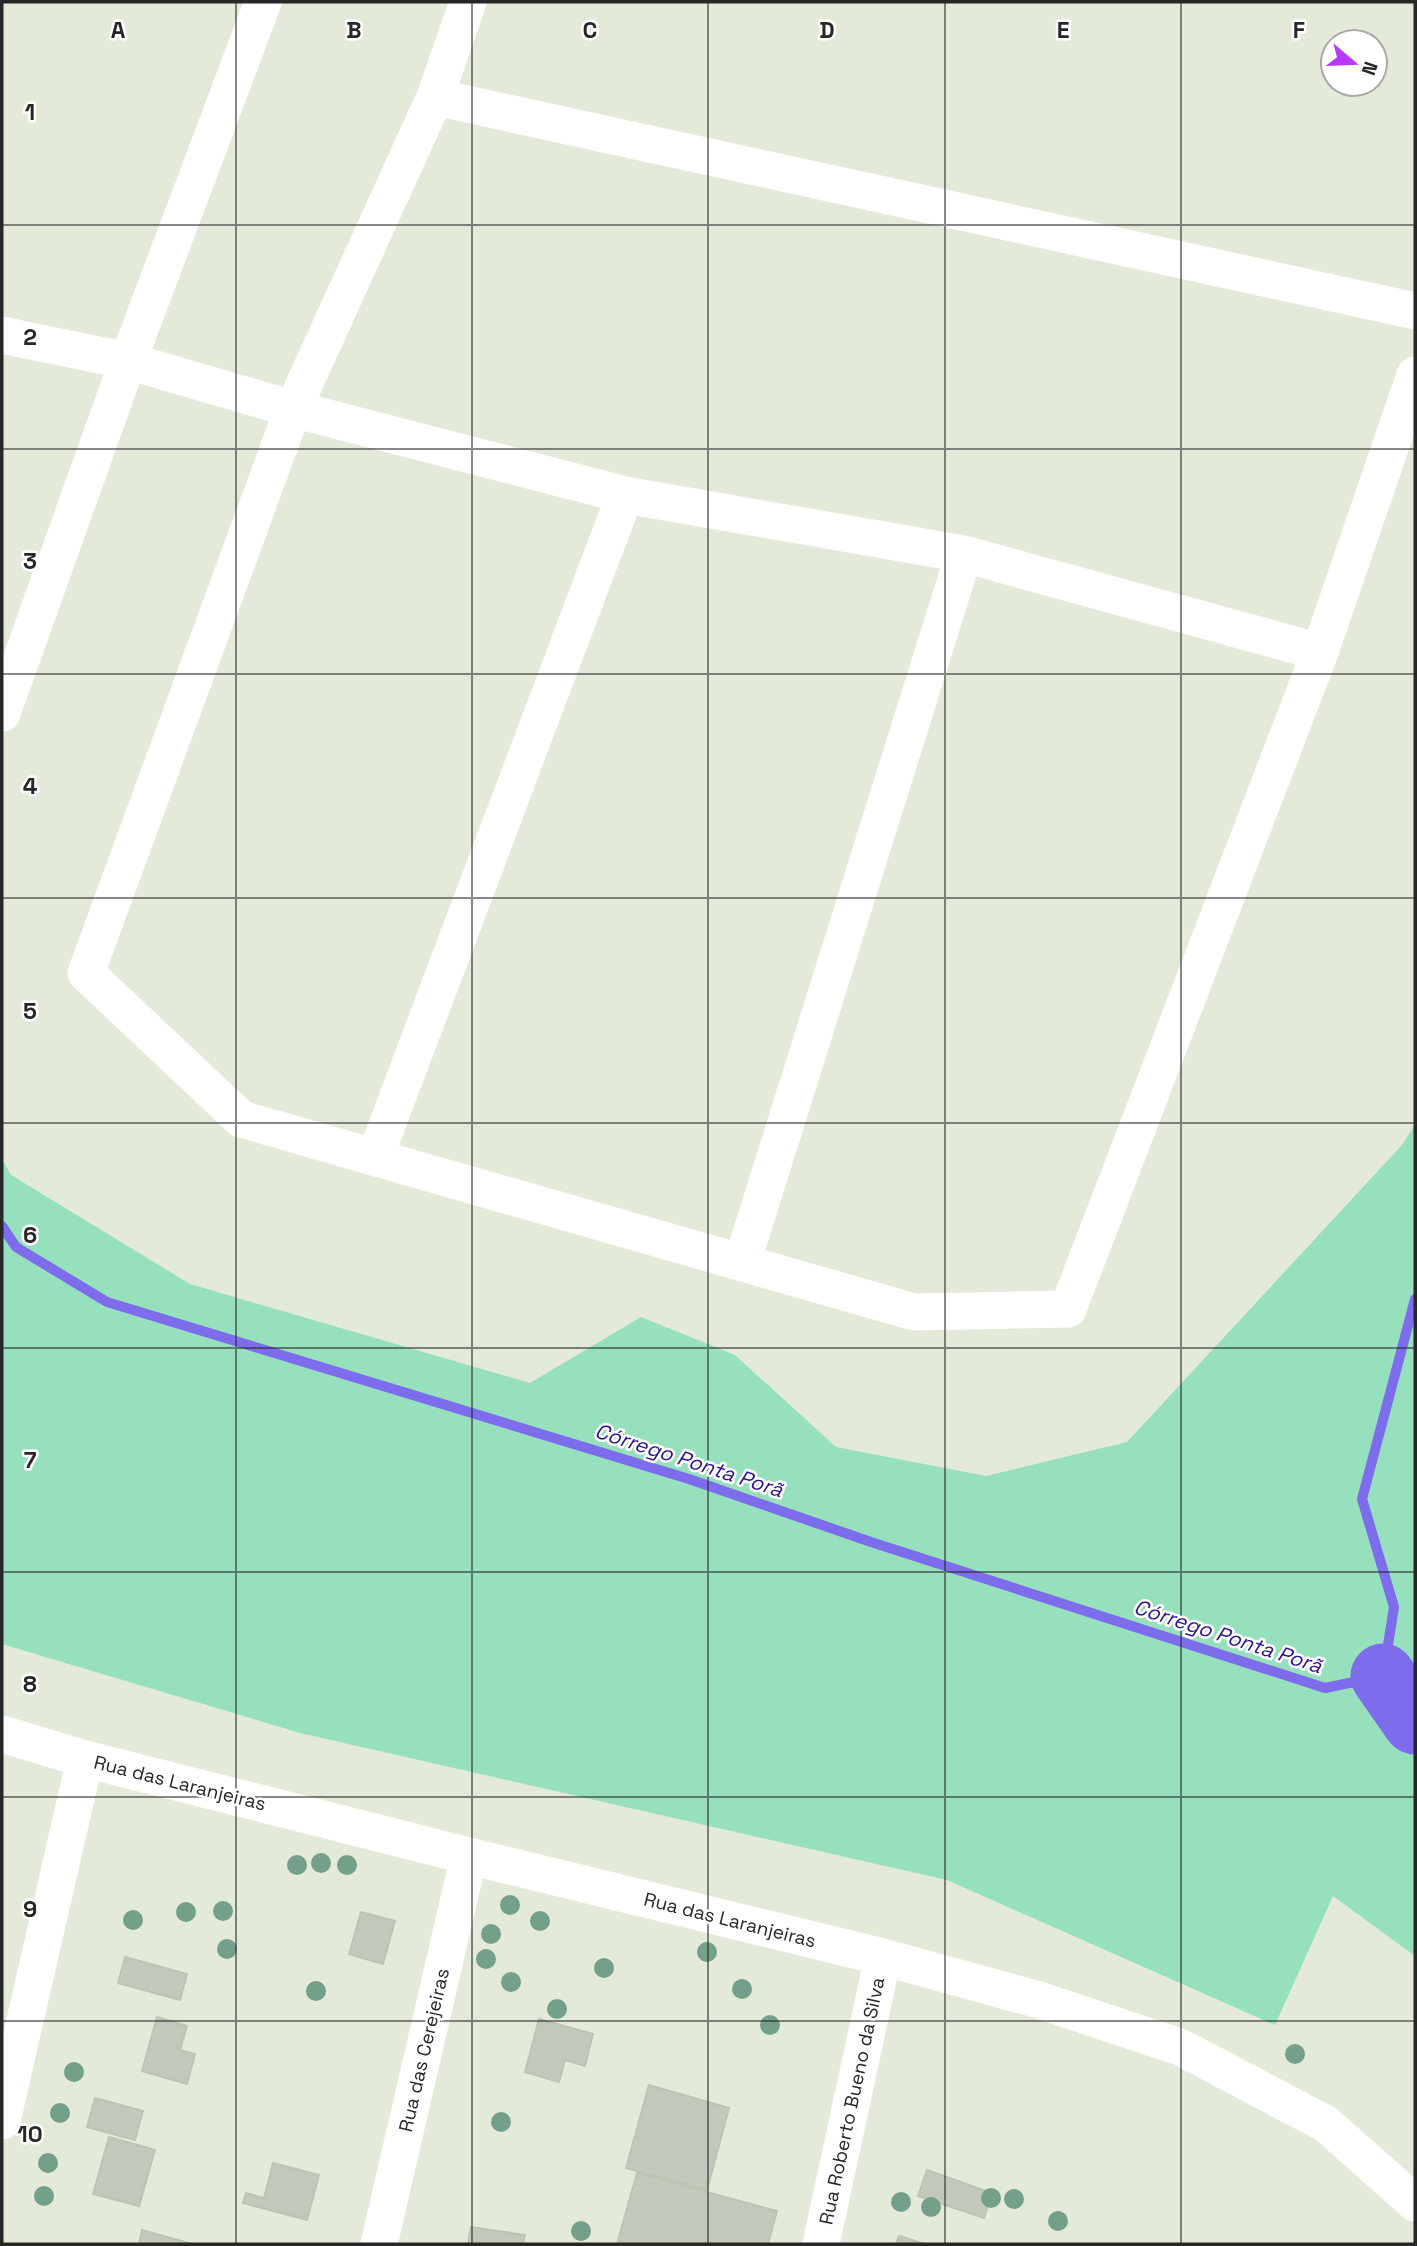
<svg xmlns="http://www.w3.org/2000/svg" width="1417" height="2246" font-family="'Space Grotesk',sans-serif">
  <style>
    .green { fill: #96e0bd }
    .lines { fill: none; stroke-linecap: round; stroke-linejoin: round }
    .stream { stroke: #7d6ceb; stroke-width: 10 }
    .river { stroke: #7d6ceb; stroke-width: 65 }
    .building { fill: #c2c8bc; stroke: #bcc5b3; stroke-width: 2 }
    .minor { stroke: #fff; stroke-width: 37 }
    .tree { fill: #749f8a }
    .grid { fill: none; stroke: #272727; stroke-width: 2; stroke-opacity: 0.55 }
    .labels { text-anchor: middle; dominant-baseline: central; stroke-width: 5; stroke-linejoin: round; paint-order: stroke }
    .street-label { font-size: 19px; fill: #272727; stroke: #fff }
    .water-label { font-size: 21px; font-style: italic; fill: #2b1093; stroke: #fff }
    .grid-label { font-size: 23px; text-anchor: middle; font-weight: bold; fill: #272727; stroke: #fff; stroke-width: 5; stroke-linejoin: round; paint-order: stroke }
  </style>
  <rect width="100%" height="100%" fill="#e3ead9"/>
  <path class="green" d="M 1415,1125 L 1415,1956 L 1333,1896 L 1275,2025 L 947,1880 L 300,1733 L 2,1644 L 2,1159 L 11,1175 L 190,1284 L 530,1383 L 641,1317 L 735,1355 L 836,1447 L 986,1476 L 1127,1442 L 1402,1145 Z"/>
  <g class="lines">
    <path class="stream" d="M 2,1226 L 16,1247 L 107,1302 L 689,1479 L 871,1542 L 1325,1688 L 1383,1676 L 1394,1607 L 1362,1499 L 1415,1299"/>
    <path class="river" d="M 1383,1676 L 1415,1722"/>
  </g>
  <path class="building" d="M 361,1912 L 395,1921 L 383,1964 L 349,1954 Z
    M 125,1957 L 187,1974 L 180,2000 L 118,1983 Z
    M 157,2017 L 187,2026 L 180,2050 L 195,2054 L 187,2084 L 142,2071 Z
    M 539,2019 L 593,2034 L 585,2066 L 565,2060 L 559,2082 L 525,2072 Z
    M 649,2085 L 729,2108 L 707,2190 L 626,2168 Z
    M 95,2098 L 143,2111 L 135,2140 L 87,2127 Z
    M 109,2137 L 155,2150 L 139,2206 L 93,2194 Z
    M 273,2163 L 319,2175 L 307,2220 L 243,2203 L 246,2193 L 264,2198 Z
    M 927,2170 L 992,2193 L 984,2218 L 918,2196 Z
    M 637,2173 L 777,2211 L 768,2244 L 617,2244 Z
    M 471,2227 L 525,2235 L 523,2244 L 468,2244 Z
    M 142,2230 L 192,2244 L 139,2244 Z
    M 899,2236 L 925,2244 L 896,2244 Z"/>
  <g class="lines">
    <path class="minor" d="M 468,2 L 435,97 L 293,409 L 86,973 L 241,1119 L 914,1312 L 1068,1309 L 1320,652
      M 435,97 L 1415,311
      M 2,335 L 128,361 L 293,409 L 625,495 L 964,554 L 1320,652 L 1415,375
      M 2,713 L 128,361 L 263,2
      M 375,1157 L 625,495
      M 742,1263 L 964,554
      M 2,1734 L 85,1759 L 469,1856 L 883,1957 L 1039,2000 L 1180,2047 L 1326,2124 L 1415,2203
      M 2,2121 L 85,1759
      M 379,2244 L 469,1856
      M 821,2244 L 883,1957"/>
  </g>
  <g class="tree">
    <circle cx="321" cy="1863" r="10"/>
    <circle cx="297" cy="1865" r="10"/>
    <circle cx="347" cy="1865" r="10"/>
    <circle cx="510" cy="1905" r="10"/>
    <circle cx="223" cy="1911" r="10"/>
    <circle cx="186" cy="1912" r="10"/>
    <circle cx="133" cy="1920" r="10"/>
    <circle cx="540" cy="1921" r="10"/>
    <circle cx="491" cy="1934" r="10"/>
    <circle cx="227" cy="1949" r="10"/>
    <circle cx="707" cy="1952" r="10"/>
    <circle cx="486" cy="1959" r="10"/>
    <circle cx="604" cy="1968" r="10"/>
    <circle cx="511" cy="1982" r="10"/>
    <circle cx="742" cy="1989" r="10"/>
    <circle cx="316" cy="1991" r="10"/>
    <circle cx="557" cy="2009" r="10"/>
    <circle cx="770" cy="2025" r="10"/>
    <circle cx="1295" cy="2054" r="10"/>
    <circle cx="74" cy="2072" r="10"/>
    <circle cx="60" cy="2113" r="10"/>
    <circle cx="501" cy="2122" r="10"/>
    <circle cx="48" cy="2163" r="10"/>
    <circle cx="44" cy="2196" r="10"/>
    <circle cx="991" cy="2198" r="10"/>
    <circle cx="1014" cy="2199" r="10"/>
    <circle cx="901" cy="2202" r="10"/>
    <circle cx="931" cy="2207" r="10"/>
    <circle cx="1058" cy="2221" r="10"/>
    <circle cx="581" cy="2231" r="10"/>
  </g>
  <path class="grid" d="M 236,2 L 236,2244M 472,2 L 472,2244M 708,2 L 708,2244M 945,2 L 945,2244M 1181,2 L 1181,2244M 2,225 L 1415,225M 2,449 L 1415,449M 2,674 L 1415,674M 2,898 L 1415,898M 2,1123 L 1415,1123M 2,1348 L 1415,1348M 2,1572 L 1415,1572M 2,1797 L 1415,1797M 2,2021 L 1415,2021"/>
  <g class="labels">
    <g class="street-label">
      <text transform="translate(180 1783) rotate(14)">Rua das Laranjeiras</text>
      <text transform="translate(730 1920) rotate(14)">Rua das Laranjeiras</text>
      <text transform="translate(424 2050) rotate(-77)">Rua das Cerejeiras</text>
      <text transform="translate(852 2101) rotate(-78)">Rua Roberto Bueno da Silva</text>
    </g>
    <g class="water-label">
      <text transform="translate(689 1460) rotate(18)">Córrego Ponta Porã</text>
      <text transform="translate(1228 1636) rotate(18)">Córrego Ponta Porã</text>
    </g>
  </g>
  <g class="grid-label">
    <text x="118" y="38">A</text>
    <text x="354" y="38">B</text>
    <text x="590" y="38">C</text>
    <text x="827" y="38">D</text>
    <text x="1063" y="38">E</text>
    <text x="1299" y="38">F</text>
    <text x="30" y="120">1</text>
    <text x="30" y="345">2</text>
    <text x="30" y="569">3</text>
    <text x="30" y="794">4</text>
    <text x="30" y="1019">5</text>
    <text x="30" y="1243">6</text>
    <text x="30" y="1468">7</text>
    <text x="30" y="1692">8</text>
    <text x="30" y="1917">9</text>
    <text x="30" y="2142">10</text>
  </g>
  <rect width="1417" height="2246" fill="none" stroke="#272727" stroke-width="7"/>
  <g transform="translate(1354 63) rotate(109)"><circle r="33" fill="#ffffff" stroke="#a9a9a9" stroke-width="2"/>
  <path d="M0-5L12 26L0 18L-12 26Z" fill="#b93af6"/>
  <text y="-10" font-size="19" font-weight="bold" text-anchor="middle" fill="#272727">N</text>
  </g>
</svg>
